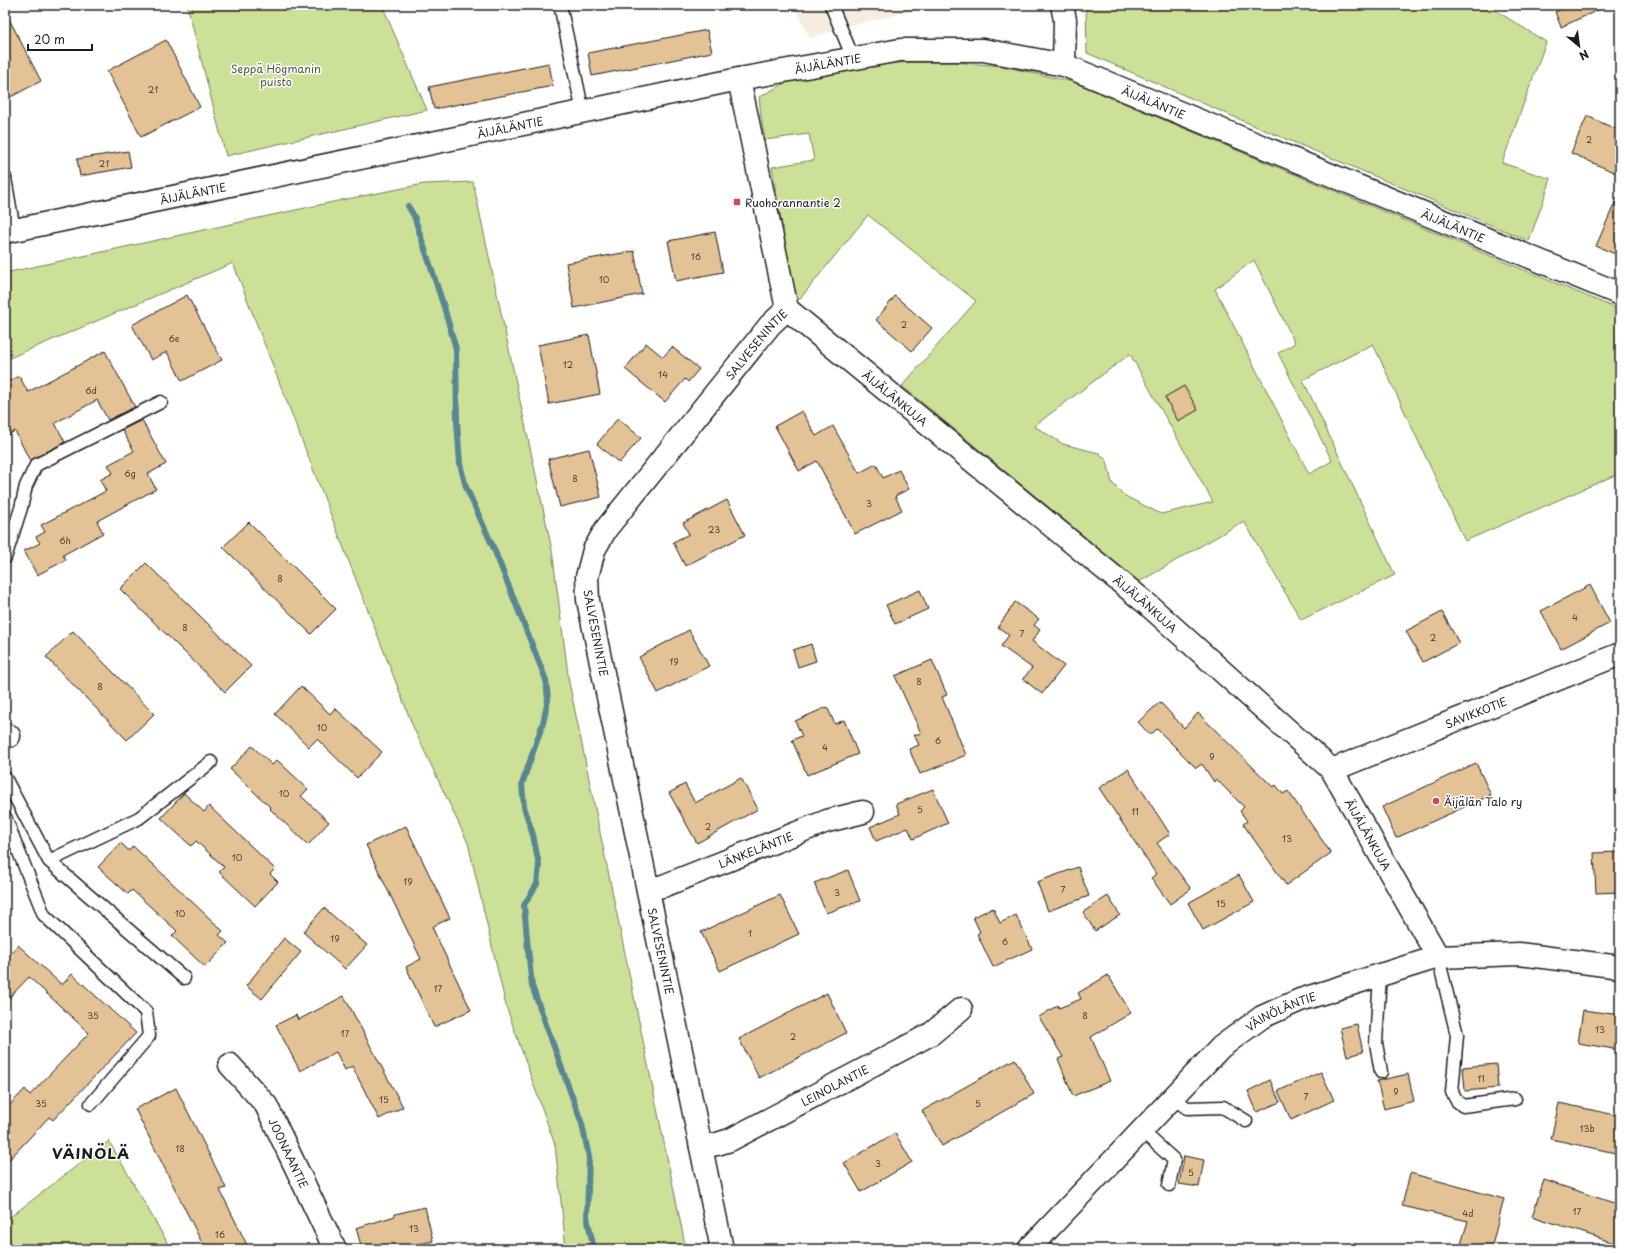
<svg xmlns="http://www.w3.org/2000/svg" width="1625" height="1254" font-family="'Playpen Sans',sans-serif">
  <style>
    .built { fill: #f7eddf }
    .green { fill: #cce197; stroke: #747e5a; fill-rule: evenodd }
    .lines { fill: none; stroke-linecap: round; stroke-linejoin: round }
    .stream { stroke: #588692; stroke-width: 6 }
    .building { fill: #e3c295; stroke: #1c1c1c }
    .service-casing { stroke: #1c1c1c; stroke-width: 15 }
    .minor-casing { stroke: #1c1c1c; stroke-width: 25 }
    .tertiary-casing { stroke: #1c1c1c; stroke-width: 25 }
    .service { stroke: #fff; stroke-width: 12 }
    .minor { stroke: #fff; stroke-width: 22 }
    .tertiary { stroke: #fff; stroke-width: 22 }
    .poi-dot { fill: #d1495b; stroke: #fff; stroke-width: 1.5 }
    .labels { text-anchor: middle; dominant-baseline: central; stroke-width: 3; stroke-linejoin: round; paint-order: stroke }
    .number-label { font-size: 9px; fill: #4e463a }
    .street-label { font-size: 11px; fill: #1c1c1c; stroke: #fff }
    .park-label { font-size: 11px; fill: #515741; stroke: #fff }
    .poi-label { font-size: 11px; fill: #1c1c1c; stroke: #fff; text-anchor: start }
    .district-label { font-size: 15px; font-weight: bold; letter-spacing: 1px; fill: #1c1c1c; stroke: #fff }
  </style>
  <rect width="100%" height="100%" fill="#fff"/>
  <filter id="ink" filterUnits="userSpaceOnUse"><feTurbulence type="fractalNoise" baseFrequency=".025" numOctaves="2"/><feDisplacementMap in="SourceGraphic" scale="8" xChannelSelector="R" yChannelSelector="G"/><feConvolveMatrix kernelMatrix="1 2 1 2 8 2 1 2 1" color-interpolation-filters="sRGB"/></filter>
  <g filter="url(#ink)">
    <path class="built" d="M 793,5 L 938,5 L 849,26 L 810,38 Z"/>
    <path class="green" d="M 187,5 L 382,5 L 427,110 L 226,156 Z
      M 1086,5 L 1487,5 L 1546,42 L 1502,163 L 1551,179 L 1529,241 L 1255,126 L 1087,53 Z
      M 911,62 L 953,62 L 1002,66 L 1073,82 L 1620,310 L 1620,473 L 1465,541 L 1373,344 L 1303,380 L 1395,575 L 1301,620 L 1244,521 L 1139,582 L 902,386 L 976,301 L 868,215 L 799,300 L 793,291 L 772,167 L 814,160 L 809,134 L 765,140 L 761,117 L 759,97 L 785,83 L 863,66 ZM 1254,260 L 1295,343 L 1278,353 L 1332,461 L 1309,474 L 1215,289 ZM 1130,354 L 1213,502 L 1161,514 L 1125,496 L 1112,483 L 1107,461 L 1099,453 L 1063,444 L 1034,426 Z
      M 473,182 L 552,550 L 569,682 L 686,1249 L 566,1249 L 555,1145 L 506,1006 L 468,843 L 414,729 L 233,263 L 5,360 L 5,273 L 342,200 L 424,184 Z
      M 109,1141 L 171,1249 L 5,1249 L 5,1221 Z"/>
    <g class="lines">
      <path class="stream" d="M 408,206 L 414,216 L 444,307 L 456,349 L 457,422 L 460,464 L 466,487 L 494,549 L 546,680 L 548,700 L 543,723 L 522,784 L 524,807 L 533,835 L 539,865 L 537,884 L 524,905 L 528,949 L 532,986 L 582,1124 L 589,1157 L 587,1217 L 594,1249"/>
    </g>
    <path class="building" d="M 1570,5 L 1609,5 L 1561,27 L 1555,12 Z
      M 5,11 L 41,81 L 5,100 Z
      M 707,30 L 712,52 L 592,76 L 588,53 Z
      M 166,40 L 200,107 L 141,137 L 107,71 Z
      M 549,63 L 553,86 L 434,109 L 429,87 Z
      M 1587,116 L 1620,131 L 1620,175 L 1571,153 Z
      M 128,151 L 131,167 L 80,176 L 77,159 Z
      M 1620,191 L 1620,256 L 1596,246 Z
      M 715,232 L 723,272 L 676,281 L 668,241 Z
      M 634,251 L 642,294 L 574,308 L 566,263 Z
      M 187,295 L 222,360 L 182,381 L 167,352 L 151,360 L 132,325 Z
      M 895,296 L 932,328 L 912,351 L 876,320 Z
      M 589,335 L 600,394 L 549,404 L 538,345 Z
      M 646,343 L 663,357 L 672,347 L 699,369 L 688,382 L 685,379 L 665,402 L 625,369 Z
      M 105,351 L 135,407 L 108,420 L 97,400 L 55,423 L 65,442 L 30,461 L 15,431 L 5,437 L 5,383 L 19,376 L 28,392 Z
      M 1184,386 L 1198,410 L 1178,421 L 1165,397 Z
      M 802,411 L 816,436 L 833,426 L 859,473 L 876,464 L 883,478 L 899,470 L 909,489 L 895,496 L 902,510 L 855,534 L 817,461 L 799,471 L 775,426 Z
      M 618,418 L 641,438 L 619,463 L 597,444 Z
      M 142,420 L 166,464 L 148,474 L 156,489 L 97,521 L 103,533 L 63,555 L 66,560 L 37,575 L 24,551 L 40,543 L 36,537 L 45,532 L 41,525 L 106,491 L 100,480 L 113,473 L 108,465 L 134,451 L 122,430 Z
      M 589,449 L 601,497 L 560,507 L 548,459 Z
      M 727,500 L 745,535 L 685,566 L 673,542 L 689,534 L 683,523 Z
      M 249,522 L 336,609 L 311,634 L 223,547 Z
      M 146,563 L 251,666 L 225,692 L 120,589 Z
      M 1590,585 L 1610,623 L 1561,649 L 1541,611 Z
      M 920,590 L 928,609 L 895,624 L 886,605 Z
      M 1015,602 L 1039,619 L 1034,625 L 1040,630 L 1032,641 L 1064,666 L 1042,694 L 1023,679 L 1032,668 L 1001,646 L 1009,635 L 998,627 Z
      M 1442,612 L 1459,643 L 1423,662 L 1406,631 Z
      M 689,630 L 709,666 L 658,693 L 639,657 Z
      M 73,631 L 154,714 L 127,740 L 46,657 Z
      M 811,644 L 816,661 L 798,667 L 793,650 Z
      M 932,660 L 947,695 L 942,697 L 966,755 L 920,774 L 909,749 L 919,745 L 914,735 L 921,733 L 895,676 Z
      M 301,686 L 330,714 L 335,708 L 382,752 L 357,778 L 317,739 L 309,747 L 275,714 Z
      M 1160,702 L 1184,728 L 1198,713 L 1273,787 L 1276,785 L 1283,794 L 1288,791 L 1331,853 L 1286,885 L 1243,824 L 1247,821 L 1240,811 L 1244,807 L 1216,779 L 1214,782 L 1202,764 L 1196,768 L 1157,729 L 1150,735 L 1138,722 Z
      M 827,707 L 835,724 L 844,720 L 858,754 L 807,775 L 792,740 L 802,736 L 795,721 Z
      M 252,746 L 272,765 L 277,760 L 308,789 L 301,796 L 329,822 L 308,845 L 270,809 L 271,808 L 230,769 Z
      M 1476,763 L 1491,795 L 1396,838 L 1382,807 Z
      M 1128,769 L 1170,834 L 1157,843 L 1191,889 L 1170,904 L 1151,878 L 1156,874 L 1099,788 Z
      M 741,778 L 758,809 L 697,843 L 669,793 L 685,784 L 695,803 Z
      M 933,789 L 948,823 L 913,839 L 908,828 L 876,841 L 870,827 L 900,814 L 896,804 Z
      M 184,793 L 204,812 L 209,806 L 275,869 L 270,874 L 278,882 L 255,906 L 219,872 L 224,867 L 196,841 L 191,846 L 161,818 Z
      M 406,826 L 450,918 L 432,927 L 471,1010 L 434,1027 L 406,967 L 421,959 L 366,845 Z
      M 121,843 L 129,851 L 133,846 L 223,931 L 219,935 L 228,943 L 205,967 L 172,936 L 177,931 L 132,890 L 128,894 L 98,867 Z
      M 1620,852 L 1620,892 L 1596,893 L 1594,853 Z
      M 1078,867 L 1089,896 L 1048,911 L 1037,882 Z
      M 848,870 L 860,901 L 826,913 L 814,883 Z
      M 1239,875 L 1254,902 L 1203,930 L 1188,903 Z
      M 780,895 L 799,934 L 720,971 L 701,932 Z
      M 1108,896 L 1120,915 L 1095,931 L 1083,912 Z
      M 324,908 L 367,945 L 345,969 L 303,932 Z
      M 993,908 L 1000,923 L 1016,915 L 1032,949 L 993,967 L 977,934 L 980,932 L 973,917 Z
      M 284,938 L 301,952 L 262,999 L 246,986 Z
      M 18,945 L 62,985 L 72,974 L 136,1033 L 53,1120 L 49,1117 L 5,1164 L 5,1110 L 25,1089 L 30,1095 L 89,1033 L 29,977 L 5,1002 L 5,959 Z
      M 1108,975 L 1131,1013 L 1091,1037 L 1110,1081 L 1073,1096 L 1058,1059 L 1063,1057 L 1039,1017 L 1058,1005 L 1059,1008 L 1081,999 L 1078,993 Z
      M 827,993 L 846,1033 L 759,1078 L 739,1039 Z
      M 344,996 L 403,1107 L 379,1119 L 352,1066 L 345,1070 L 336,1052 L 300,1071 L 276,1025 L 296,1015 L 298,1020 Z
      M 1583,1010 L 1620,1015 L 1620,1050 L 1578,1043 Z
      M 1357,1024 L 1363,1052 L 1347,1056 L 1340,1028 Z
      M 1015,1059 L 1034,1094 L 942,1146 L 922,1111 Z
      M 1496,1064 L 1498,1088 L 1465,1091 L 1463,1067 Z
      M 1321,1072 L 1334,1100 L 1291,1120 L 1278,1091 Z
      M 1408,1074 L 1414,1101 L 1384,1109 L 1377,1081 Z
      M 1270,1080 L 1280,1102 L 1257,1112 L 1248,1091 Z
      M 176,1088 L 226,1188 L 220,1190 L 249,1249 L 205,1249 L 135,1109 Z
      M 1559,1103 L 1620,1116 L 1620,1154 L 1551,1139 Z
      M 895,1133 L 912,1162 L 861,1192 L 844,1163 Z
      M 1184,1156 L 1204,1160 L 1199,1187 L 1179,1184 Z
      M 1410,1173 L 1504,1199 L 1491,1249 L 1479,1249 L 1461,1244 L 1468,1221 L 1402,1206 Z
      M 1544,1180 L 1620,1205 L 1620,1245 L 1532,1216 Z
      M 425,1207 L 433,1241 L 397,1249 L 362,1249 L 356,1228 L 395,1216 L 395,1214 Z"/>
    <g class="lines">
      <defs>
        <path id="service" d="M 560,5 L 583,112
          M 831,5 L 853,58
          M 5,178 L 14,230
          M 5,558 L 21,508 L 26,486 L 36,465 L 161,402
          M 5,778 L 49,861 L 184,978
          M 5,817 L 44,915 L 146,1012 L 149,1036 L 91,1104
          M 49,861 L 139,818 L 211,762
          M 1438,957 L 1457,1035 L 1452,1092 L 1457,1101 L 1463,1106 L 1515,1099
          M 1380,975 L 1376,1043 L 1381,1072
          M 1173,1098 L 1187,1108 L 1223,1107 L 1246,1121
          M 1142,1131 L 1174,1160 L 1169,1185"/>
        <g id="minor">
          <path d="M 1062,5 L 1065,20 L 1064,65"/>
          <path id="s1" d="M 5,232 L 739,79"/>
          <path id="s2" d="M 787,309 L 1146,603 L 1332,770 L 1438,957"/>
          <path d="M 5,735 L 9,736"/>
          <path id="s3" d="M 1332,770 L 1620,654"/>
          <path id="s4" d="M 648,889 L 663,886 L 827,821 L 863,812"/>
          <path id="s5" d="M 230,1065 L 266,1105 L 335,1249"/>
          <path id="s6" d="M 701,1147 L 717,1144 L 730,1140 L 931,1034 L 961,1009"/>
          <path id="s7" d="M 1029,1249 L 1221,1047 L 1262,1017 L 1300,1000 L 1438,957 L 1519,954 L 1620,967"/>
        </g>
        <g id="tertiary">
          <path id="s8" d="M 722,1249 L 588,600 L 587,577 L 594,550 L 606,529 L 770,325 L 787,309 L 739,79 L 900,50 L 983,50 L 1064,65 L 1620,294"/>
        </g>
      </defs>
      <use href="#service" class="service-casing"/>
      <use href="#minor" class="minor-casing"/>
      <use href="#tertiary" class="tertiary-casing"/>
      <use href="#service" class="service"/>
      <use href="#minor" class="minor"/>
      <use href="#tertiary" class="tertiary"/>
    </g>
  </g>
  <g class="poi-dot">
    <rect x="733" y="198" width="8" height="8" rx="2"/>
    <circle cx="1436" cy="801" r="4"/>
  </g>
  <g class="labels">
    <g class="number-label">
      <text x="153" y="89">21</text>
      <text x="1589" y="139">2</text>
      <text x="104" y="163">21</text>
      <text x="696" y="256">16</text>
      <text x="604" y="279">10</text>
      <text x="904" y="324">2</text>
      <text x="174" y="338">6e</text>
      <text x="568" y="364">12</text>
      <text x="663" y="374">14</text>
      <text x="91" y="390">6d</text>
      <text x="130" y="473">6g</text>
      <text x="575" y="478">8</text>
      <text x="869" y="503">3</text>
      <text x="714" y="529">23</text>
      <text x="65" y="540">6h</text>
      <text x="280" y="578">8</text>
      <text x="1575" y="617">4</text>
      <text x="185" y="627">8</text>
      <text x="1022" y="633">7</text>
      <text x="1433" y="637">2</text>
      <text x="674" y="661">19</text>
      <text x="919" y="681">8</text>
      <text x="100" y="686">8</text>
      <text x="322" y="727">10</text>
      <text x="938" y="740">6</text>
      <text x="825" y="747">4</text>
      <text x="1212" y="756">9</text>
      <text x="284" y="793">10</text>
      <text x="920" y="809">5</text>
      <text x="1135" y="811">11</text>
      <text x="708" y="826">2</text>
      <text x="1287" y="838">13</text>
      <text x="237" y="857">10</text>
      <text x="408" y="881">19</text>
      <text x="1063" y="889">7</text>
      <text x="837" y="892">3</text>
      <text x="1221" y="903">15</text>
      <text x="180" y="913">10</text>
      <text x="750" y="933">1</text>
      <text x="335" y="938">19</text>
      <text x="1005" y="941">6</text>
      <text x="438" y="988">17</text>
      <text x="93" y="1015">35</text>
      <text x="1085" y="1015">8</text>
      <text x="1600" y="1029">13</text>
      <text x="345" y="1033">17</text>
      <text x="793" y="1036">2</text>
      <text x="1481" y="1078">11</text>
      <text x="1396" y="1091">9</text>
      <text x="1306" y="1096">7</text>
      <text x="384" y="1099">15</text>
      <text x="41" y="1103">35</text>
      <text x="978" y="1103">5</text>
      <text x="1587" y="1128">13b</text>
      <text x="180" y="1148">18</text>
      <text x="878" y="1163">3</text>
      <text x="1191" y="1172">5</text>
      <text x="1577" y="1211">17</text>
      <text x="1468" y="1213">4d</text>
      <text x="414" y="1228">13</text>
      <text x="220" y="1234">16</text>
    </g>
    <g class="street-label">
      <text stroke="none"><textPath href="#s8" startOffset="1348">ÄIJÄLÄNTIE</textPath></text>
      <text stroke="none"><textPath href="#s8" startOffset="1684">ÄIJÄLÄNTIE</textPath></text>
      <text stroke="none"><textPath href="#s1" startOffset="516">ÄIJÄLÄNTIE</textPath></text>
      <text stroke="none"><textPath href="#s1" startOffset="192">ÄIJÄLÄNTIE</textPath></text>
      <text stroke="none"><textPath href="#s8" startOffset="2008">ÄIJÄLÄNTIE</textPath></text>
      <text stroke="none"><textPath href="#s8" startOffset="976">SALVESENINTIE</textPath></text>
      <text stroke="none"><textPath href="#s2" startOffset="140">ÄIJÄLÄNKUJA</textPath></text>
      <text stroke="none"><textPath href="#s2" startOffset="464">ÄIJÄLÄNKUJA</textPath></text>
      <text transform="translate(596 633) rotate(79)">SALVESENINTIE</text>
      <text stroke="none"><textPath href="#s3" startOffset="155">SAVIKKOTIE</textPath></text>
      <text stroke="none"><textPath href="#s2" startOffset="788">ÄIJÄLÄNKUJA</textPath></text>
      <text stroke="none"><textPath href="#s4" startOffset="115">LÄNKELÄNTIE</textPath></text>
      <text transform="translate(661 951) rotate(78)">SALVESENINTIE</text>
      <text stroke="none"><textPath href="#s7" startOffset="349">VÄINÖLÄNTIE</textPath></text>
      <text stroke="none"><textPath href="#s6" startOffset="148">LEINOLANTIE</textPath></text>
      <text stroke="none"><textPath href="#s5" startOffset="107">JOONAANTIE</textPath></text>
    </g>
    <g class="park-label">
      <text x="276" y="68">Seppä Högmanin<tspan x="276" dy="13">puisto</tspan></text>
    </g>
    <g class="poi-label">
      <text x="745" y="202">Ruohorannantie 2</text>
      <text x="1444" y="801">Äijälän Talo ry</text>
    </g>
    <g class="district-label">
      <text x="91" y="1152">VÄINÖLÄ</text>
    </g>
  </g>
  <rect width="1625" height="1254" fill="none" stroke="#fff" stroke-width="20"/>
  <rect x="10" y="10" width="1605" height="1234" fill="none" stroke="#1c1c1c" stroke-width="1.5" filter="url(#ink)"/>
  <g transform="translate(1579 46) rotate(151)" stroke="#ffffff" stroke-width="3" paint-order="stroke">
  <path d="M0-3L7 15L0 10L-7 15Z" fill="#1c1c1c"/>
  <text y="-6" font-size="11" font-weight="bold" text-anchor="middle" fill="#1c1c1c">N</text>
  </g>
  <path d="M28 44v6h64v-6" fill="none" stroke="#1c1c1c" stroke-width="2"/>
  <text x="34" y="44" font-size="12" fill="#1c1c1c" stroke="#ffffff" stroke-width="3" paint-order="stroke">20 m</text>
</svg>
